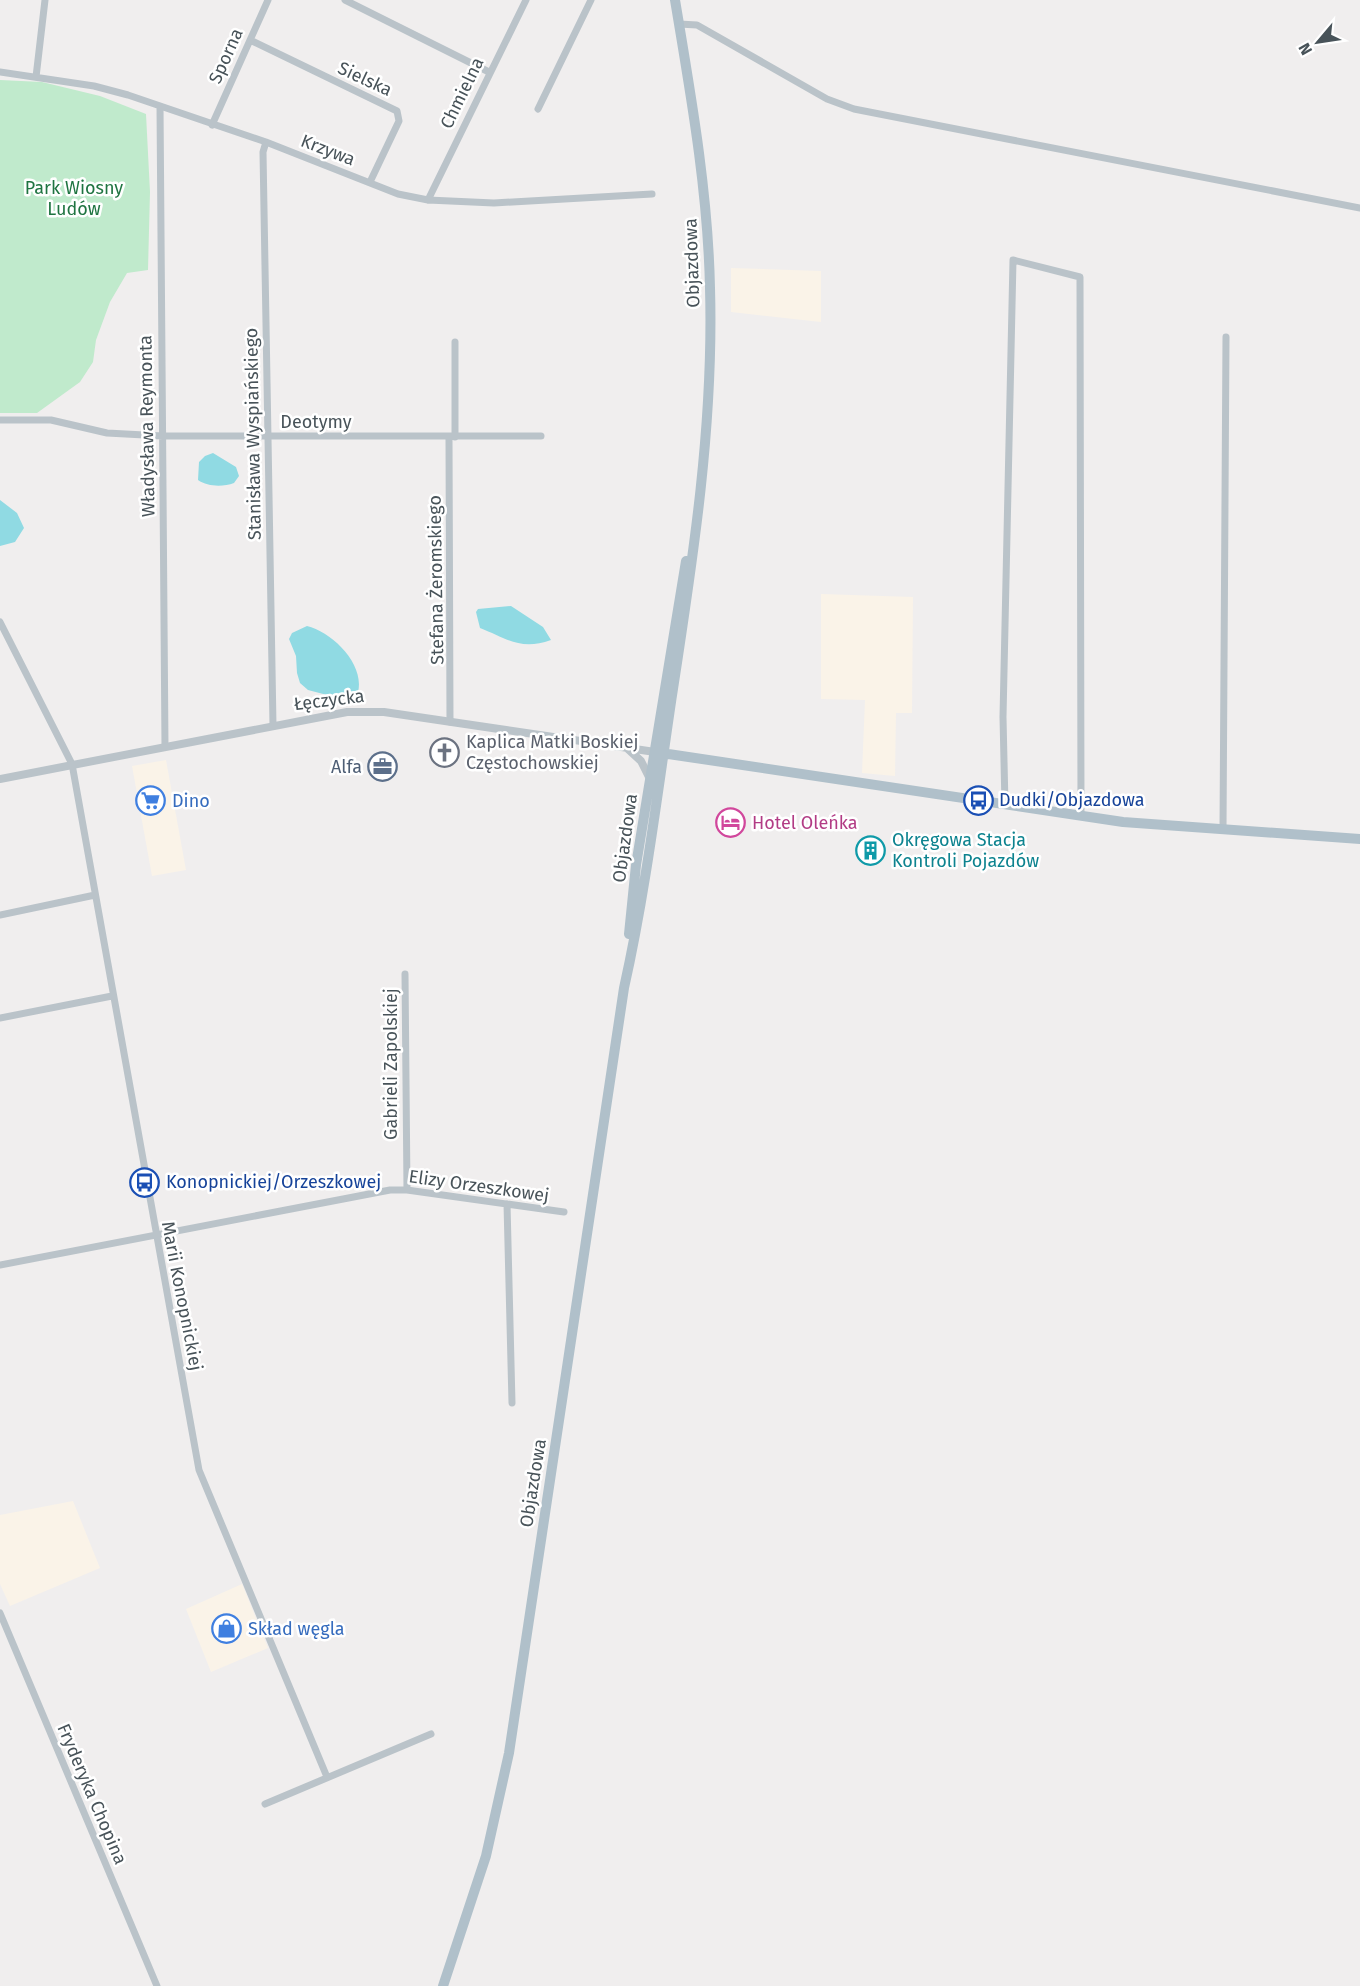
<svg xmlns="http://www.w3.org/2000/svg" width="1360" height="1986" font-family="'Fira Sans',sans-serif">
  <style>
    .commercial { fill: #faf3e8 }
    .green { fill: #c0eacc }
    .water { fill: #90dae3 }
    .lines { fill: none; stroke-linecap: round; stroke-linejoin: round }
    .minor { stroke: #bac3c9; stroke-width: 7 }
    .tertiary { stroke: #bac3c9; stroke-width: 8 }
    .primary { stroke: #b0c0ca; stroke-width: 10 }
    .labels { text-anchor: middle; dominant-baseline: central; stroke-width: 5; stroke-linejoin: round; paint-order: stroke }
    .street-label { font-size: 18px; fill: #485359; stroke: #fff }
    .park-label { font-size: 18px; fill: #1f7441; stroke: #fff }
    .worship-label { font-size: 18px; fill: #5b616d; stroke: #fff; text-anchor: start }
    .service-label { font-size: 18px; fill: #4e5e75; stroke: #fff; text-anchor: end }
    .transit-label { font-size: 18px; fill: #164399; stroke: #fff; text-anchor: start }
    .shop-label { font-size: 18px; fill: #366cbe; stroke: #fff; text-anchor: start }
    .hotel-label { font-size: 18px; fill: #b23c85; stroke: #fff; text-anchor: start }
    .culture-label { font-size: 18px; fill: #0d838f; stroke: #fff; text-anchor: start }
  </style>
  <rect width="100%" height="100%" fill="#f0eeee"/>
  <path class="commercial" d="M 731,268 L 821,271 L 821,322 L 731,312 Z
    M 821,594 L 913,597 L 912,713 L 896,713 L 895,776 L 862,773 L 865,700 L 821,699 Z
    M 166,760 L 186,870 L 152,876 L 132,766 Z
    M 73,1501 L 100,1568 L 10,1606 L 0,1584 L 0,1515 Z
    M 242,1584 L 268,1648 L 211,1672 L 186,1609 Z"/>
  <path class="green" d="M 0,80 L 42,82 L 100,96 L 146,114 L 150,192 L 148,270 L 127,273 L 110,302 L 96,340 L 93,362 L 80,382 L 37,413 L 0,413 Z"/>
  <path class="water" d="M 213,453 L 236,467 L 239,476 L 234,483 C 223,487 208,487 198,480 L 199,462 L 205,456 Z
    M 0,500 L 17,513 L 24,528 L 15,542 L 0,546 Z
    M 511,606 L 543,627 L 551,640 C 520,651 506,638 480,628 L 476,612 L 478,609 Z
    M 307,626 C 332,632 365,664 358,692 L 327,695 L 308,690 L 300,683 L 297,673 L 296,656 L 289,639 L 292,633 Z"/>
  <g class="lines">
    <path class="minor" d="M 345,0 L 489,72
      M 679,24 L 697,25 L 827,99 L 854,109 L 1360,208
      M 250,40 L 397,111 L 399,121 L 370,182
      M 0,72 L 94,86 L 128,95 L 266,142 L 398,194 L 428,200 L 494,203 L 652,194
      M 36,77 L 45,0
      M 160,106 L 165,746
      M 538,109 L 591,0
      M 212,125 L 268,0
      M 266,142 L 263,152 L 273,725
      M 428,200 L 526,0
      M 0,420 L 51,420 L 107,433 L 163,436 L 541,436
      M 455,437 L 455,342
      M 449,438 L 450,722
      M 0,622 L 72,764 L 199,1470 L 327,1777
      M 1005,805 L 1003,717 L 1013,260 L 1080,277 L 1081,816
      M 1223,830 L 1226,337
      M 0,915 L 95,895
      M 405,974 L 407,1190
      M 0,1018 L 112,996
      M 507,1204 L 512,1403
      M 0,1265 L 390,1190 L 407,1190 L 564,1212
      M 0,1613 L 157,1986
      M 265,1804 L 431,1734"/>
    <path class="tertiary" d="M 628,749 L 641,761 L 650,779
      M 0,779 L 347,712 L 384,712 L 655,752"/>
    <path class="primary" d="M 655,752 L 1123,822 L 1360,839
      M 629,934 L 636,865 L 686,561
      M 443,1986 L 486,1856 L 509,1753 L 624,988 C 645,894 657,797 671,702 C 692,565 714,427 710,288 C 708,191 691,96 675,0"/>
  </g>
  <defs>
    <symbol id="church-ring" viewBox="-11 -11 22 22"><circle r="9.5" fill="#fff" stroke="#6b7280" stroke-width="1.5"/><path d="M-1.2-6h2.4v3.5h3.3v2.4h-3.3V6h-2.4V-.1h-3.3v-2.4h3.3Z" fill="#6b7280"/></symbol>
    <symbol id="office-ring" viewBox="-11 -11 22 22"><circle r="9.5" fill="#fff" stroke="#5c6f8a" stroke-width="1.5"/><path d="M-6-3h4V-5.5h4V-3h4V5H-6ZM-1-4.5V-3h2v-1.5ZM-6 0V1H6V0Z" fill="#5c6f8a"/></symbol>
    <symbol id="bus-ring" viewBox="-11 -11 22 22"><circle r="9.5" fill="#fff" stroke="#1a4fb4" stroke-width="1.5"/><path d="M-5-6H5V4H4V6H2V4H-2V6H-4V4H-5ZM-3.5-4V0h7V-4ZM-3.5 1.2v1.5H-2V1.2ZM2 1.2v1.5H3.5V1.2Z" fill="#1a4fb4"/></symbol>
    <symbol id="supermarket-ring" viewBox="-11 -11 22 22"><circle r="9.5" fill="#fff" stroke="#3f7fe0" stroke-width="1.5"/><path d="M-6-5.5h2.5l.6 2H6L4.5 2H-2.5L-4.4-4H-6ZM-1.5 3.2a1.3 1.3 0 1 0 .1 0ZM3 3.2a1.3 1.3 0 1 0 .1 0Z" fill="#3f7fe0"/></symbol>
    <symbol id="hotel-ring" viewBox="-11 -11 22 22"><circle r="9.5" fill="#fff" stroke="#d1479c" stroke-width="1.5"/><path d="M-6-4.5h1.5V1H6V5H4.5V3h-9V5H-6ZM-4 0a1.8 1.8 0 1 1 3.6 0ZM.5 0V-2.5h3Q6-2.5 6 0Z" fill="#d1479c"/></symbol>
    <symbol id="building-ring" viewBox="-11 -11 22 22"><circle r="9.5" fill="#fff" stroke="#0f9aa8" stroke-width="1.5"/><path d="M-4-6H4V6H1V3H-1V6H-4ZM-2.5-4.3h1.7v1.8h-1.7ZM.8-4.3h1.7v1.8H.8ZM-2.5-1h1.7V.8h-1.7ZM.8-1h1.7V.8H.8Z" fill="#0f9aa8"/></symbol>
    <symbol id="shop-ring" viewBox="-11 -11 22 22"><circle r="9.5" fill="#fff" stroke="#3f7fe0" stroke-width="1.5"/><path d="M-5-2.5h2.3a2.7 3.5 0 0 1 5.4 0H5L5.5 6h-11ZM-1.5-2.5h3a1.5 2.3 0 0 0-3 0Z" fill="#3f7fe0"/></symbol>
  </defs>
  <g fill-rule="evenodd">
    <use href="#church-ring" x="428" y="736" width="33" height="33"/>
    <use href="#office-ring" x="366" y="750" width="33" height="33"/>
    <use href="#bus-ring" x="962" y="784" width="33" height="33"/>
    <use href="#supermarket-ring" x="134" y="784" width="33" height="33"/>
    <use href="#hotel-ring" x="714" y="806" width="33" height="33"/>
    <use href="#building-ring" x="854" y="834" width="33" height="33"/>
    <use href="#bus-ring" x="128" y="1166" width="33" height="33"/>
    <use href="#shop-ring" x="210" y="1612" width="33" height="33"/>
  </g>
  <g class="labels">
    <g class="street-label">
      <text transform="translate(226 56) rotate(-66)">Sporna</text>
      <text transform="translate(365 79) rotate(25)">Sielska</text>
      <text transform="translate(462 93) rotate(-64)">Chmielna</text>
      <text transform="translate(328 150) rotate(21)">Krzywa</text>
      <text transform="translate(692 263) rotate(-92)">Objazdowa</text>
      <text x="316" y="422">Deotymy</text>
      <text transform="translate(147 426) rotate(-91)">Władysława Reymonta</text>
      <text transform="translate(253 434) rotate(-91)">Stanisława Wyspiańskiego</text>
      <text transform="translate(436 580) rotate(-91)">Stefana Żeromskiego</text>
      <text transform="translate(329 700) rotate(-7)">Łęczycka</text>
      <text transform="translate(625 838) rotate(-82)">Objazdowa</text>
      <text transform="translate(391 1064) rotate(-90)">Gabrieli Zapolskiej</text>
      <text transform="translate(479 1186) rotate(8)">Elizy Orzeszkowej</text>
      <text transform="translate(182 1296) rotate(79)">Marii Konopnickiej</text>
      <text transform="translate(533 1483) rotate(-81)">Objazdowa</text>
      <text transform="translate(92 1794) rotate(67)">Fryderyka Chopina</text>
    </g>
    <g class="park-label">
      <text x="74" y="188">Park Wiosny<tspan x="74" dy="21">Ludów</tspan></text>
    </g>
    <g class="worship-label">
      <text x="466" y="742">Kaplica Matki Boskiej<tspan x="466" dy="21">Częstochowskiej</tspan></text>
    </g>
    <g class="service-label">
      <text x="362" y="767">Alfa</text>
    </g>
    <g class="transit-label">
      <text x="999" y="800">Dudki/Objazdowa</text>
      <text x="166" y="1182">Konopnickiej/Orzeszkowej</text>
    </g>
    <g class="shop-label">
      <text x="172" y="801">Dino</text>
      <text x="248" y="1629">Skład węgla</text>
    </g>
    <g class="hotel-label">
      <text x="752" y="823">Hotel Oleńka</text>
    </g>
    <g class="culture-label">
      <text x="892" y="840">Okręgowa Stacja<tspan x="892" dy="21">Kontroli Pojazdów</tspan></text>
    </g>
  </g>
  <g transform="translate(1318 42) rotate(241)" stroke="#ffffff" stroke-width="4.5" paint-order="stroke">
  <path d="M0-4.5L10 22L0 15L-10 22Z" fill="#485359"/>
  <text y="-9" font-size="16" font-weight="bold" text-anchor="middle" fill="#485359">N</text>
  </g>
</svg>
